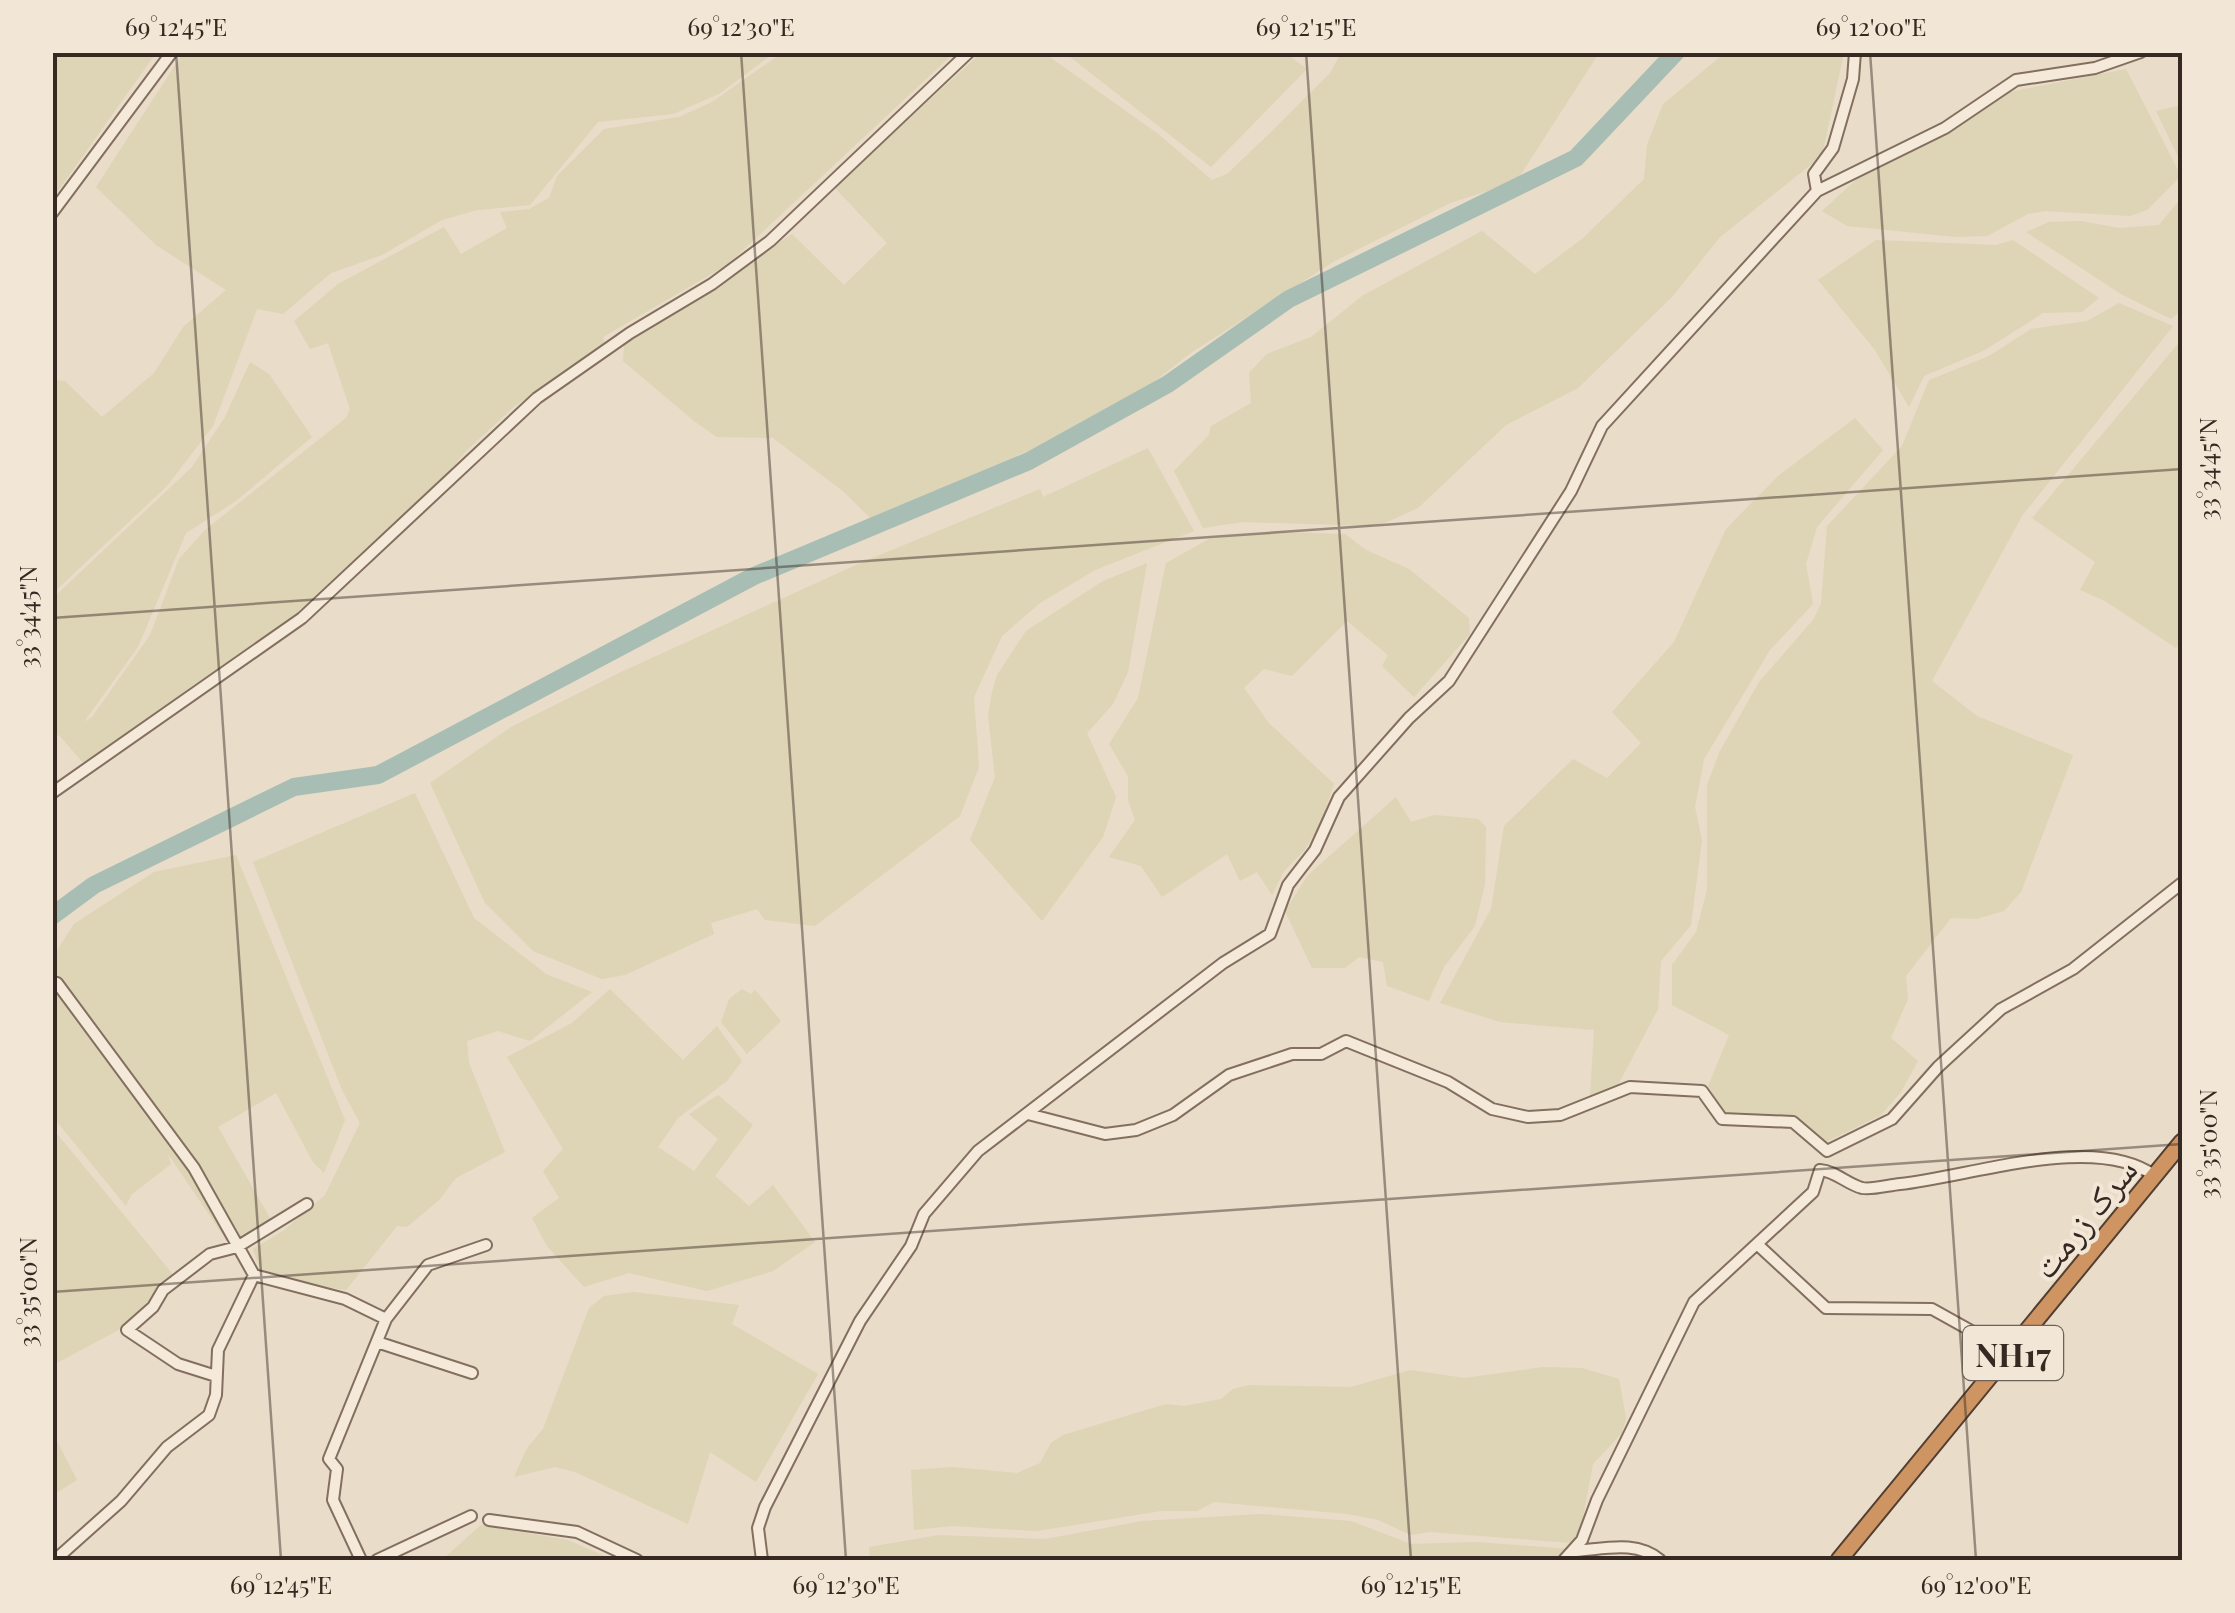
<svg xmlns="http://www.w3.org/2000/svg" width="2235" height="1613" font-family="'Playfair Display','Noto Naskh Arabic',serif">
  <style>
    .farmland { fill: #ded4b6 }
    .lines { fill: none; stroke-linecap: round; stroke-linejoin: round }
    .river { stroke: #a8beb5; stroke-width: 18 }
    .minor-casing { stroke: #836f5f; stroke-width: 14 }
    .highway-casing { stroke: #523e32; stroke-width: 19 }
    .minor { stroke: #f5eada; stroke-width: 10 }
    .highway { stroke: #ce9563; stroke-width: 15 }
    .ticks { fill: none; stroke: #352921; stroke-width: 2.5; stroke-opacity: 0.45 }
    .labels { text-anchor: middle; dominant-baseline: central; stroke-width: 8; stroke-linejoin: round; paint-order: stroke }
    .shield { fill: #f2e7d7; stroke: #6e6258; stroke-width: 2.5 }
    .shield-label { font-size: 32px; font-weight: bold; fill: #352921 }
    .street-label { font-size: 35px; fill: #352921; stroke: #f2e7d7 }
    .neatline { fill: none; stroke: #352921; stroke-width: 4 }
    .ticks-label { font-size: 25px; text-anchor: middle; fill: #352921 }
  </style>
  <rect width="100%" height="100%" fill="#e9dcc8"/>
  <path class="farmland" d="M 53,52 L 156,53 L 53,198 L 52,53 Z
    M 1835,52 L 1843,57 L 1823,151 L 1813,163 L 1720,237 L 1672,297 L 1578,388 L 1506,425 L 1418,508 L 1387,522 L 1371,526 L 1242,522 L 1203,528 L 1174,471 L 1209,435 L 1211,426 L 1251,403 L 1249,373 L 1267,354 L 1311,337 L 1362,296 L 1482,231 L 1535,274 L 1582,239 L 1644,179 L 1647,145 L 1663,104 L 1725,53 Z
    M 183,53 L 183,52 L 774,53 L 719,94 L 673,114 L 598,122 L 530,205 L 477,210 L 442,220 L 382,255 L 331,273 L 283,314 L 257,309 L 213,426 L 167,486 L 53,593 L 52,401 L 56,397 L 53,380 L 65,381 L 102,417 L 154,373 L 183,327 L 226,290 L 156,245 L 96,187 Z
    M 782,53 L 954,53 L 727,265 L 603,337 L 605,348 L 515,406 L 467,450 L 423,502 L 261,644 L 193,685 L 123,742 L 85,765 L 59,735 L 53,737 L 52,599 L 192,467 L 225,417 L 250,362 L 269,374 L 312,437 L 236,501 L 186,533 L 138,647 L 84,722 L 92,717 L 150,635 L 179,559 L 205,530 L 346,418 L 350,409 L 328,343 L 310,349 L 294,321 L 338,284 L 444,227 L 461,254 L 507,228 L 500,212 L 529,209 L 549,198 L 557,176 L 604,129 L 679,117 L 712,102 Z
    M 981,53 L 1044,53 L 1157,133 L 1212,180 L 1227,174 L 1271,132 L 1330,73 L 1341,53 L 1599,53 L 1516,182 L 1450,203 L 1335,261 L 1192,352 L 1113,414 L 871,519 L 844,492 L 773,438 L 717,437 L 694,421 L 623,361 L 624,345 L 792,234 L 844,285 L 887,243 L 834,187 Z
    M 1065,53 L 1285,53 L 1307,69 L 1211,167 Z
    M 2126,69 L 2181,176 L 2147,210 L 2130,216 L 2045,211 L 2028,214 L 1987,236 L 1956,237 L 1847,226 L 1822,211 L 1858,178 L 1955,129 L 2009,92 Z
    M 2182,105 L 2182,165 L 2156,111 Z
    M 2182,197 L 2182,310 L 2171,319 L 2121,294 L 2026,232 L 2049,222 L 2081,221 L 2119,228 L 2159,225 Z
    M 1876,240 L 1996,245 L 2013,240 L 2099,298 L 2082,312 L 2043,313 L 1985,350 L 1924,376 L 1909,407 L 1875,350 L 1818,280 Z
    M 2119,303 L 2173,326 L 2022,516 L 1932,681 L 1977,716 L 2073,755 L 2021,892 L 2004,911 L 1976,919 L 1951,918 L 1906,976 L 1908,999 L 1891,1038 L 1918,1061 L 1901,1092 L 1881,1115 L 1824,1143 L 1796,1120 L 1727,1121 L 1708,1086 L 1729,1035 L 1672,1005 L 1672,965 L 1696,932 L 1707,890 L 1707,785 L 1720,751 L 1759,682 L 1813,620 L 1821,604 L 1827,526 L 1902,446 L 1929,380 L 1989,356 L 2031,329 L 2087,321 Z
    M 2182,339 L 2182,638 L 2176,648 L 2105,601 L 2080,590 L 2095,562 L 2032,518 Z
    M 1855,418 L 1883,450 L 1817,527 L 1806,564 L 1813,604 L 1770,650 L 1704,759 L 1695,807 L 1702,840 L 1691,925 L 1661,961 L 1658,1009 L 1618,1085 L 1590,1096 L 1594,1030 L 1500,1022 L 1440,1003 L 1491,909 L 1504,826 L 1573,759 L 1607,778 L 1641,743 L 1612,712 L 1674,642 L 1726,529 L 1778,476 Z
    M 1148,448 L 1194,531 L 1095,570 L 1040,603 L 1002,636 L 974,697 L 979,767 L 960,816 L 815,926 L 765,920 L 757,909 L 711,923 L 714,934 L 625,975 L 602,979 L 533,951 L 485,903 L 430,783 L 511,727 L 619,673 L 858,564 L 1040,489 L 1043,497 Z
    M 1276,532 L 1345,534 L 1366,550 L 1409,569 L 1469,618 L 1470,634 L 1414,697 L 1382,666 L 1388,655 L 1347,621 L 1292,676 L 1264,669 L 1244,688 L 1268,722 L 1334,784 L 1321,823 L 1304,851 L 1284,871 L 1272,895 L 1257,872 L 1240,881 L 1227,854 L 1162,897 L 1141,866 L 1109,857 L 1135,820 L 1128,800 L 1128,776 L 1109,744 L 1138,698 L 1166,563 L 1209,539 Z
    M 1147,563 L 1128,672 L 1113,704 L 1087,733 L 1116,797 L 1103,837 L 1042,921 L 970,840 L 995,777 L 988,716 L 992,692 L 997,675 L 1026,631 L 1103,581 Z
    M 415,793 L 474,918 L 546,974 L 592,992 L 530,1041 L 498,1031 L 467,1041 L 469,1063 L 505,1152 L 456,1178 L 439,1200 L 407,1227 L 397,1226 L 346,1290 L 292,1282 L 260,1269 L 253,1249 L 283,1231 L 325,1195 L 360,1123 L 342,1090 L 253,862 Z
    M 1396,797 L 1411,822 L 1435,815 L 1478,819 L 1486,827 L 1485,884 L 1475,926 L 1444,967 L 1429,1001 L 1387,986 L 1383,962 L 1359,957 L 1345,968 L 1312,968 L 1285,911 L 1308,875 Z
    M 236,855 L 345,1120 L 324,1173 L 313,1162 L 276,1093 L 218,1127 L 274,1225 L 231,1247 L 168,1154 L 171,1164 L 131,1195 L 126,1206 L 53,1117 L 52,958 L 74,924 L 154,872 Z
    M 610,989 L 683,1060 L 717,1026 L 742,1061 L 727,1081 L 678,1118 L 658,1147 L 694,1171 L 718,1139 L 689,1114 L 718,1095 L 753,1125 L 715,1176 L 749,1206 L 773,1185 L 815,1242 L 773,1271 L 707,1291 L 629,1273 L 584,1287 L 547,1246 L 532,1218 L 559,1198 L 543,1171 L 563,1149 L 507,1057 L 572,1023 Z
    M 742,989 L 751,994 L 755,990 L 781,1021 L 747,1054 L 721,1022 L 729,999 Z
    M 53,1129 L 175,1277 L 124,1327 L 53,1365 Z
    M 634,1292 L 739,1305 L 732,1324 L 818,1374 L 756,1482 L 710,1452 L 688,1524 L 575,1472 L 555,1467 L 514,1477 L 527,1448 L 543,1429 L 589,1308 L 604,1296 Z
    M 1543,1367 L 1582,1368 L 1619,1379 L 1626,1418 L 1622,1433 L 1593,1464 L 1579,1539 L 1571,1543 L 1430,1532 L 1411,1535 L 1378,1520 L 1348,1514 L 1214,1502 L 1197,1511 L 1161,1511 L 1037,1531 L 952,1526 L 914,1530 L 911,1470 L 952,1467 L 1017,1473 L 1040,1463 L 1051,1443 L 1063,1435 L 1166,1404 L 1184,1406 L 1221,1399 L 1233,1389 L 1249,1385 L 1351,1387 L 1410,1370 L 1465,1378 Z
    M 52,1431 L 77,1480 L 53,1495 L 52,1495 Z
    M 1261,1514 L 1351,1521 L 1411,1544 L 1477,1542 L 1569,1549 L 1553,1560 L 870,1560 L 869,1547 L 939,1535 L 1045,1539 L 1142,1521 Z
    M 481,1525 L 568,1540 L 613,1560 L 442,1560 Z"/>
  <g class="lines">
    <path class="river" d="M 52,916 L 94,885 L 294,787 L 378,775 L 754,576 L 1029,461 L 1168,384 L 1289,299 L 1576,158 L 1676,52"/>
    <defs>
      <path id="minor" d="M 1817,191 L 1945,128 L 2016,80 L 2095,68 L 2141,52
        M 52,213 L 172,52
        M 52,793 L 302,618 L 537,398 L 630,333 L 712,284 L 770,241 L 969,52
        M 1028,1114 L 1105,1134 L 1136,1130 L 1173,1115 L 1229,1075 L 1292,1054 L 1321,1054 L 1346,1041 L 1448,1082 L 1492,1109 L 1528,1117 L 1560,1115 L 1630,1087 L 1702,1091 L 1722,1119 L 1793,1122 L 1827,1151
        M 1827,1151 L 1892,1119 L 1938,1067 L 2001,1009 L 2073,969 L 2182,883
        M 1758,1245 L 1826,1308 L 1932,1309 L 2011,1353
        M 254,1275 L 345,1299 L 386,1319
        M 377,1342 L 472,1373
        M 216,1376 L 178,1364 L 127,1330 L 153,1307 L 163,1290 L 210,1254 L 237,1247 L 307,1204
        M 489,1520 L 577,1532 L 637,1560
        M 1576,1551 C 1605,1549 1636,1540 1660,1560
        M 55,1560 L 121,1501 L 167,1447 L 209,1415 L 216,1395 L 218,1350 L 254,1275 L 194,1168 L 57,983
        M 361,1560 L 333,1500 L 337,1469 L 329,1459 L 386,1319 L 428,1265 L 486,1245
        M 377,1560 L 471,1516
        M 762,1560 L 758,1528 L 765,1507 L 860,1321 L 911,1246 L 924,1214 L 978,1151 L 1223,963 L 1270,934 L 1288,885 L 1315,850 L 1339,797 L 1409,718 L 1449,681 L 1571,491 L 1602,426 L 1817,191 L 1814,174 L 1833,148 L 1853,79 L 1855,52
        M 1564,1560 L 1582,1540 L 1597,1500 L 1694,1302 L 1813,1192 L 1820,1170 C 1835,1171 1847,1184 1862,1188 C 1872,1190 1889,1185 1900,1184 C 1969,1177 2095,1132 2155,1176"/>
      <path id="highway" d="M 1839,1560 L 2182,1142"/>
    </defs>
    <use href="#minor" class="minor-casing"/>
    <use href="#highway" class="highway-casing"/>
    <use href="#minor" class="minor"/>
    <use href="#highway" class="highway"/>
  </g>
  <path class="ticks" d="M 176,52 L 281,1560M 741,52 L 846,1560M 1306,52 L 1411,1560M 1870,52 L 1976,1560M 52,618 L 2182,469M 52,1292 L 2182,1144"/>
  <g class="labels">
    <rect class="shield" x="1963" y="1326" width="100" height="54" rx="8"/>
    <g class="shield-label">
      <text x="2013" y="1353">NH17</text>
    </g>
    <g class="street-label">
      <text transform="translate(2083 1217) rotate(-51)">سرک زرمت</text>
    </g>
  </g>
  <rect width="2235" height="1613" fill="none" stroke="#f2e7d7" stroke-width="110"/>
  <rect x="55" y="55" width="2125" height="1503" class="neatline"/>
  <g class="ticks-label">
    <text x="176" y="36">69°12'45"E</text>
    <text x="741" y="36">69°12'30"E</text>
    <text x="1306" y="36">69°12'15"E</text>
    <text x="1871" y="36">69°12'00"E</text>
    <text transform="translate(2208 469) rotate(-90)" y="9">33°34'45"N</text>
    <text transform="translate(28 617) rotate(-90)" y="9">33°34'45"N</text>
    <text transform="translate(2208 1144) rotate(-90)" y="9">33°35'00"N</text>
    <text transform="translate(28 1292) rotate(-90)" y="9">33°35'00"N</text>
    <text x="281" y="1594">69°12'45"E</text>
    <text x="846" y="1594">69°12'30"E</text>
    <text x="1411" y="1594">69°12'15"E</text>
    <text x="1976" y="1594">69°12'00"E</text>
  </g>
</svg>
